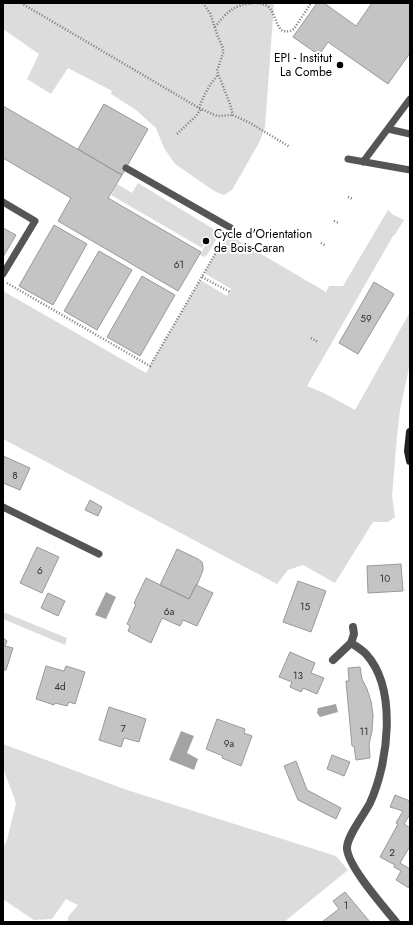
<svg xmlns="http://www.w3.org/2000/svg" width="413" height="925" font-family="Jost,sans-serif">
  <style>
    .green { fill: #dcdcdc }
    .water { fill: #a3a3a3 }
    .building { fill: #c4c4c4; stroke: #999 }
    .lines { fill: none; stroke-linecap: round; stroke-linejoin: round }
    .path { stroke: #777; stroke-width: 2.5; stroke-dasharray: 1 2; stroke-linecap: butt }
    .service { stroke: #555; stroke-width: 7 }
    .minor { stroke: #555; stroke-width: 8 }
    .secondary { stroke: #222; stroke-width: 8 }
    .poi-dot { fill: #000; stroke: #fff; stroke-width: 1.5 }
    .labels { text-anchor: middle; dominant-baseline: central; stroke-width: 4; stroke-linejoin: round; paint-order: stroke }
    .number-label { font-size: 10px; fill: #313131 }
    .poi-label { font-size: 12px; fill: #000; stroke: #fff; text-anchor: end }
  </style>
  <rect width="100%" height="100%" fill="#fff"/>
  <path class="green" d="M 3,3 L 274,3 L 265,127 L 260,141 L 232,190 L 224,195 L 214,191 L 175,164 L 164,148 L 156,128 L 136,110 L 111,94 L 112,91 L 68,68 L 51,94 L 27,79 L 39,54 L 3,29 Z
    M 138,183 L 220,233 L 207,255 L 203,257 L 200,255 L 209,238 L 202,248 L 111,195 L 117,184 L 132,193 Z
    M 388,210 L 392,214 L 404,220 L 394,236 L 393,236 L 307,386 L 324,393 L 355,410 L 410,312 L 410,363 L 400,410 L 397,436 L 392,496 L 395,517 L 388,522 L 373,522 L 335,583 L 303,565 L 288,570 L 277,584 L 3,439 L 3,291 L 146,373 L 200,280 L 227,296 L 231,289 L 204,273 L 227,234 L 326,292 L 329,286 L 343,286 Z
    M 3,612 L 67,638 L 65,645 L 3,619 Z
    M 3,744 L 127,790 L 336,856 L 348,870 L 284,922 L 68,922 L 68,917 L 78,905 L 66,899 L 52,919 L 34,920 L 4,900 L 3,895 L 3,848 L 7,840 L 16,803 L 3,768 Z"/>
  <path class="water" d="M 106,592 L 116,597 L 106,619 L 95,615 Z
    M 336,704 L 338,712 L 320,717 L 317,713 L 318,708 Z
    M 181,731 L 194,736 L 187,753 L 198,759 L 194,770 L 169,760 Z"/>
  <path class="building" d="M 317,3 L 324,3 L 356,26 L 372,3 L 410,3 L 410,53 L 388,84 L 328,42 L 319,55 L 293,37 Z
    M 104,104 L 148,129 L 122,175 L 78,149 Z
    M 3,106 L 122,175 L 108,198 L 201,252 L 178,291 L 58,221 L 71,198 L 3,158 Z
    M 54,225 L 87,244 L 53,305 L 19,286 Z
    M 3,228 L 16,235 L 3,257 Z
    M 99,251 L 132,270 L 97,330 L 64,311 Z
    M 142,276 L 175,295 L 140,356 L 107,337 Z
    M 374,282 L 394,294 L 358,354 L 339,343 Z
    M 3,456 L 30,468 L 20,490 L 3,483 Z
    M 90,500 L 102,507 L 98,516 L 85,510 Z
    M 37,547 L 59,557 L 42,593 L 20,583 Z
    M 177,549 L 198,559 L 202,562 L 203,566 L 203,570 L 197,585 L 196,585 L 189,599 L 160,585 Z
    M 401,564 L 403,591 L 368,593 L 367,566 Z
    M 146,578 L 189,599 L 196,585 L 213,593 L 197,626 L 183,620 L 180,626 L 162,618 L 151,643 L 128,631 L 130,626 L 127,624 L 136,604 L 134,603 Z
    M 298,581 L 326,591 L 311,632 L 283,622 Z
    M 48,593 L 65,601 L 58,616 L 41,608 Z
    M 3,638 L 7,641 L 5,646 L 13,648 L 6,670 L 3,670 Z
    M 290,652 L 315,663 L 311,673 L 324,678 L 317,694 L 303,688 L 301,692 L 290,687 L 292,682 L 279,677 Z
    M 46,666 L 64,671 L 66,666 L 85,672 L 75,704 L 69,702 L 67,706 L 55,703 L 54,705 L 36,699 Z
    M 360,667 L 362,679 L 367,689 L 371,701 L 373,715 L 372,731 L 369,744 L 370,758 L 356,760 L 354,746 L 352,746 L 346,681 L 349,681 L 348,668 Z
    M 109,707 L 146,719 L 139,742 L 124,738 L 121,747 L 99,740 Z
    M 217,719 L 245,729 L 244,733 L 252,736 L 241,766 L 222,758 L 223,756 L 206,749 Z
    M 332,755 L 350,762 L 344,776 L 327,769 Z
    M 296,761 L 307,790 L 341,808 L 336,819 L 298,800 L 284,766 Z
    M 395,795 L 410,801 L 410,814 L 404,824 L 410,828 L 410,846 L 400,863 L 410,869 L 410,885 L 409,888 L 396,880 L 401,871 L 394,867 L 395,865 L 380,857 L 398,824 L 396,823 L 403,811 L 390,807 Z
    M 345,892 L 370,922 L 322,922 L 339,909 L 333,901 Z"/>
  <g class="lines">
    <path class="path" d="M 21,3 L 199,108 L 217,116 L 233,115
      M 203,3 L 210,13 L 218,37 L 223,48 L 223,53 L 217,71 L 230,104 L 233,115 L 250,123 L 290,147
      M 257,3 C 275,4 272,18 281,30 C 286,32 289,32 294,29 L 311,3
      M 215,27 C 228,11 233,5 254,3
      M 199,108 C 203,97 210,83 218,75
      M 177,134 L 196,116 L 201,109
      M 348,197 L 353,199
      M 334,221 L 339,223
      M 321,243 L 326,246
      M 202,277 L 230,292
      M 7,283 L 150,366 L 225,237
      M 311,338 L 318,342"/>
    <path class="service" d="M 388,129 L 410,134
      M 348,159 L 410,170
      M 363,162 L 410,99
      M 126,168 L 231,228
      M 3,202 L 35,221 L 3,274
      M 3,507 L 99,554"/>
    <path class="minor" d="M 351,643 L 354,634 L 353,627
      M 333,660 L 351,643 C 356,646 362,650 366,654 C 398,689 388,764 370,803 C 364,815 346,837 347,849 C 349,868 384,907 396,922"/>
    <path class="secondary" d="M 410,432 L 408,451 L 410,461"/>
  </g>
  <g class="poi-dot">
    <circle cx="340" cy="65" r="4"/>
    <circle cx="206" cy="241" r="4"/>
  </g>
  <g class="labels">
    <g class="number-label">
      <text x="179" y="264">61</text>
      <text x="366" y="318">59</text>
      <text x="15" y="475">8</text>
      <text x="40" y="570">6</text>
      <text x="385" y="578">10</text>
      <text x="305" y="606">15</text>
      <text x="169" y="611">6a</text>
      <text x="298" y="675">13</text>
      <text x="60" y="686">4d</text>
      <text x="123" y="728">7</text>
      <text x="364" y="731">11</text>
      <text x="229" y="743">9a</text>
      <text x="392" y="852">2</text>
      <text x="346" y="905">1</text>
    </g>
    <g class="poi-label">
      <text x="332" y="58">EPI - Institut<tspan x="332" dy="14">La Combe</tspan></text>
      <text x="214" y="234" text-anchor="start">Cycle d'Orientation<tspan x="214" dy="14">de Bois-Caran</tspan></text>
    </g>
  </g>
  <rect width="413" height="925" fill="none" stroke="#000000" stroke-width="8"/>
</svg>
